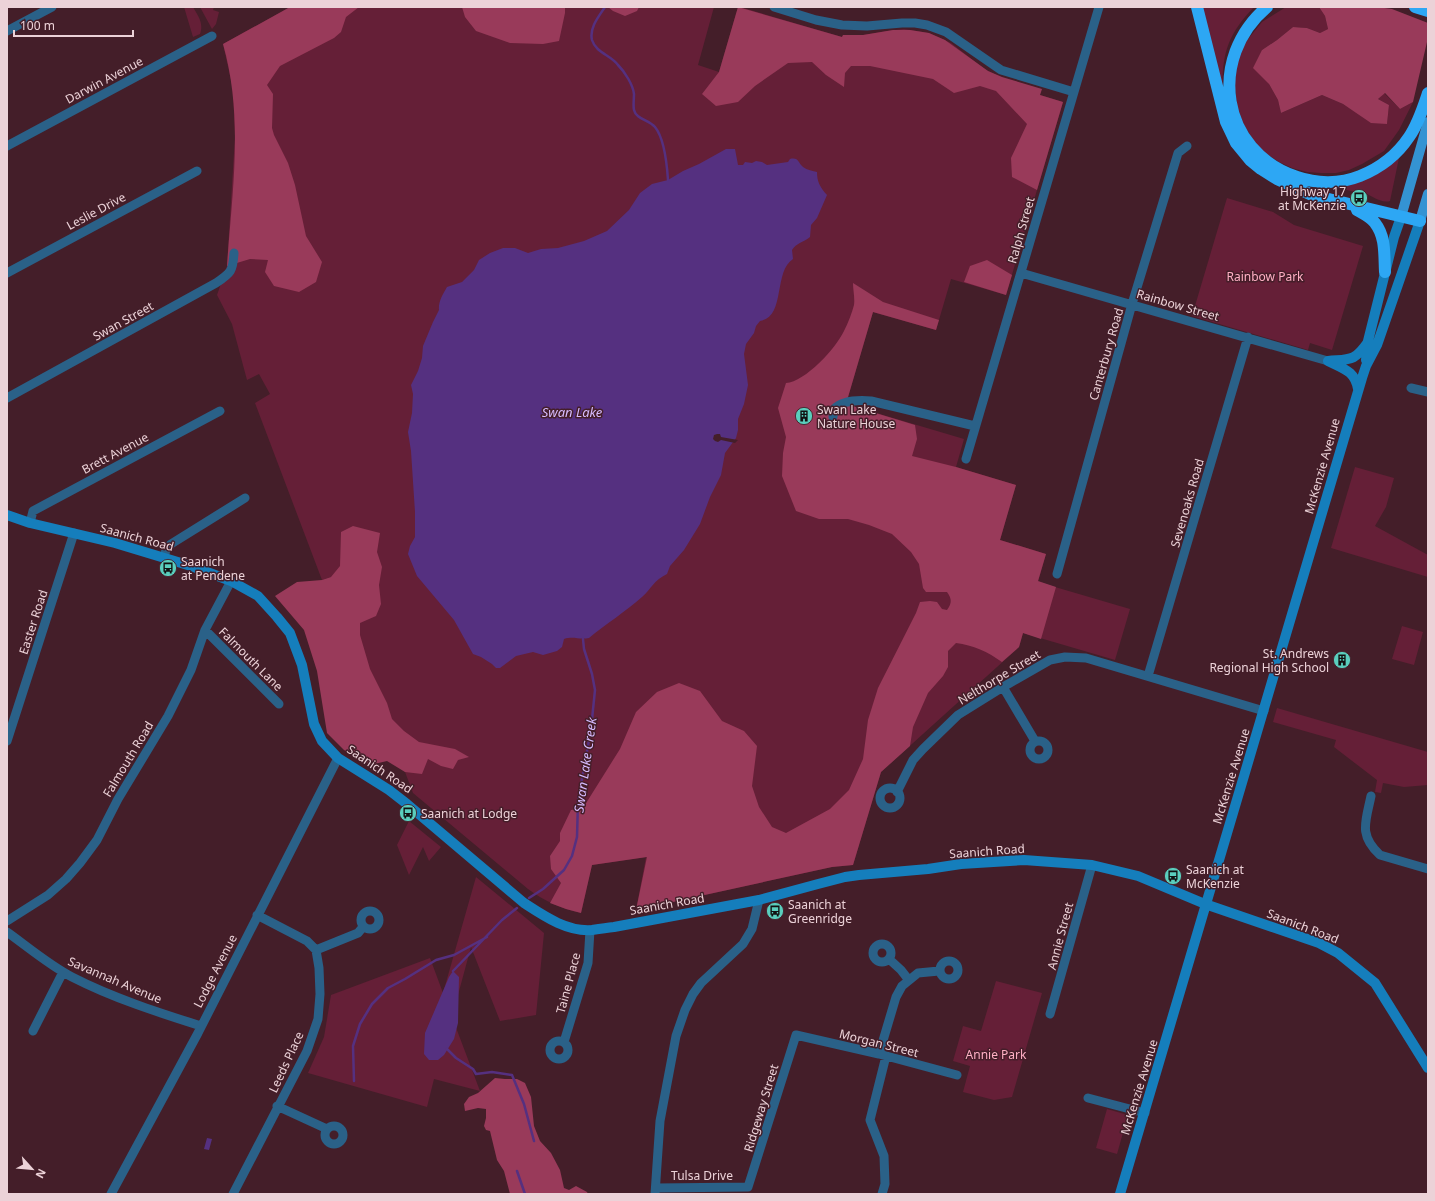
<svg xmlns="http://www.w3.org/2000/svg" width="1435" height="1201" font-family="'Noto Sans',sans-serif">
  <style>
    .green { fill: #651f37 }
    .forest { fill: #993a5a }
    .water { fill: #553080 }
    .pier { fill: #441e29 }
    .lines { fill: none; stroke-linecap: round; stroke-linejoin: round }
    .stream { stroke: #553080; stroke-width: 2.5 }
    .street { stroke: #2a6188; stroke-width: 9 }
    .secondary { stroke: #157ebc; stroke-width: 10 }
    .primary { stroke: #3493d3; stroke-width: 10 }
    .highway { stroke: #2da7f4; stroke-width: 12 }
    .labels { text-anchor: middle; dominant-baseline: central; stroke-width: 3; stroke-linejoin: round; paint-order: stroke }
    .street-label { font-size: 12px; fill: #ecd2d8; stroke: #441e29 }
    .poi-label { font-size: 12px; fill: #ecd2d8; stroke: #441e29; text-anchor: start }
    .park-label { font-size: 12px; fill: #ffafc4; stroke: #441e29 }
    .water-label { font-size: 13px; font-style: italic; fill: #d6bbff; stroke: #441e29 }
  </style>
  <rect width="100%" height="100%" fill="#441e29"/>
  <path class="green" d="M 184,7 L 193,7 C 198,16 204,23 200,34 L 193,37 Z
    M 200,7 L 214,7 L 213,10 L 219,12 L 216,24 L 212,29 Z
    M 290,7 L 714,7 L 698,65 L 719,72 L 738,7 L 740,7 L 842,37 L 843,35 L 863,35 L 887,31 L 904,29 L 929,33 L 951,43 L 983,68 L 992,73 L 1040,95 L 1063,102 L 1006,295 L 951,279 L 936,330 L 873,312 L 846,404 L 964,439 L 956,467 L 1016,485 L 1000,540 L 1046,554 L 1038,582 L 1130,609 L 1115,660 L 1023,633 L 1019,647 L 881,772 L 853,865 L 832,867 L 636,910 L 646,857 L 592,865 L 581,913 C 562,909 544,901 528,889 L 413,793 L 331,577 L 322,580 L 255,403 L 270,394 L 259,374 L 247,380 L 232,324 L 217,295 L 227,266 L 235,136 L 233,89 L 223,44 Z
    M 1199,7 L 1254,7 C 1226,36 1221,57 1223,97 Z
    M 1286,7 L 1319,7 L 1325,16 L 1328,29 L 1320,33 L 1307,28 L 1293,27 L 1277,40 L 1262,50 L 1269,84 L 1278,100 L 1281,113 L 1322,95 L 1343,104 L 1354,111 L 1387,124 L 1389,105 L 1378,99 L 1384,93 L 1400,109 L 1413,102 L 1399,130 L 1384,151 L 1362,164 L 1349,170 L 1336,173 L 1321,173 L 1307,172 L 1292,168 L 1279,162 L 1258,148 L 1238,115 L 1233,71 L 1244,44 L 1262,22 Z
    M 1399,158 L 1390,201 C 1381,204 1369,194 1361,191 L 1360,193 L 1338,188 L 1339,186 Z
    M 1227,198 L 1273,212 L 1294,225 L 1363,246 L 1332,350 L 1310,343 L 1308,350 L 1192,316 Z
    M 1355,467 L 1394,478 L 1386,507 L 1375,526 L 1428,555 L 1428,577 L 1331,548 Z
    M 1402,626 L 1423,632 L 1414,665 L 1392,659 Z
    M 1277,708 L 1428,752 L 1428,785 L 1404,787 L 1383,783 L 1381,793 L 1375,792 L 1377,780 L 1334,747 L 1336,740 L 1273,722 Z
    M 409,821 L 441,847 L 429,861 L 423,847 L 409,875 L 397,845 Z
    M 476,877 L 544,933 L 536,1015 L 500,1021 L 471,947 L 452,1017 L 480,1091 L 434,1079 L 427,1107 L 308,1073 L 324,1037 L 331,995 L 430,958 L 443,993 Z
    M 996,981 L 1042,993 L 1012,1097 L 994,1100 L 963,1092 L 970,1066 L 953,1061 L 963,1026 L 981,1031 Z
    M 1107,1109 L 1128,1115 L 1117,1154 L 1096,1148 Z"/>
  <path class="forest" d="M 290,7 L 359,7 L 346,17 L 341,32 L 334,38 L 280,66 L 267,85 L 273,94 L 272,128 L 274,135 L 288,163 L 295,185 L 306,236 L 322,262 L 316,282 L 299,292 L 274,286 L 265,272 L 268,260 L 250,259 L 227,266 C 232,192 244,117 223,44 Z
    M 462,7 L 565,7 L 565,13 L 559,41 L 543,44 L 510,43 L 476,31 L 465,17 Z
    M 608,7 L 639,7 L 637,11 L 625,16 L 613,11 Z
    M 738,7 L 842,37 L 843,35 L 863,35 L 893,30 L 910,30 L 929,33 L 945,40 L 988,71 L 1002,77 L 1042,89 L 1040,95 L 1063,102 L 1037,190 L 1012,177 L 1011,158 L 1027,124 L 996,91 L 980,86 L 954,93 L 933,79 L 870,66 L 851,66 L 845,73 L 844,87 L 826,75 L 812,62 L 788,63 L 755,86 L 738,102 L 716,106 L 702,94 L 719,72 Z
    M 1319,7 L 1377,7 L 1392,9 L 1428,23 L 1427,42 L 1413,102 L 1400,109 L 1385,93 L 1378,99 L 1389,105 L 1387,124 L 1371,123 L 1343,104 L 1322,95 L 1281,113 L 1278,100 L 1269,84 L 1253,68 L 1262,50 L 1277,40 L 1293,27 L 1307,28 L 1320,33 L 1328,29 L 1325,16 Z
    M 987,260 L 1012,275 L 1006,295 L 964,282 L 970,266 Z
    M 853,283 L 883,302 L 939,320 L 936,330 L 873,312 L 846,404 L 915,425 L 917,439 L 912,456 L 956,467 L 1016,485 L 1000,540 L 1046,554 L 1038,581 L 1056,587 L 1041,639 L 1023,633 L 1019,647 L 1002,662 C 988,652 973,645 956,643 L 948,651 L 948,667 L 943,676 L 928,693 L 913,727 L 910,746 L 881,772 L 853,865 L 832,867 L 636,910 L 647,857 L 592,865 L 581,913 L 566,909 L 550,903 L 561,883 L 551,869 L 550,856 L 560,841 L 560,833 L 571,810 L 583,808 L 620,749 L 636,712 L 657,692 L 679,683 L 700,691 L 722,721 L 744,731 L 757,746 L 752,786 L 759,807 L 772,827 L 786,833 L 830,809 L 849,790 L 863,759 L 868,720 L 878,688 L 916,613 L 920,602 L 930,601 L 937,602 L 942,609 L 947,610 C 952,603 952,599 947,592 L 926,592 L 923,588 L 919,564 L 911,552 L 892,534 L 869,525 L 848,519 L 819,519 L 796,511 L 782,476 L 783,453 L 786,437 L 778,408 L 786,383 C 805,382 836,348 844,331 C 848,323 852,313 854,305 C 855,298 853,290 853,283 Z
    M 353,526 L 380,533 L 377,552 L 382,567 L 379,585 L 381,604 L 376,616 L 360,623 L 360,635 L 370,669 L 387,703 L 392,719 L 404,731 L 419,742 L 455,749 L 469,757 L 458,760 L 453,769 L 441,766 L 428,759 L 422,774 L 405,772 L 387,761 L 370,765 L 344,750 L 327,733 L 317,671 L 304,630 L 275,596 L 297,582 L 322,580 L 331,577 L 340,566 L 341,532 Z
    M 495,1078 L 505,1079 L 517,1079 L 525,1083 L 531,1097 L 534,1126 L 540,1141 L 551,1153 L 560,1170 L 564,1188 L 569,1190 L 576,1186 L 587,1192 L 588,1194 L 510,1194 L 504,1171 L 497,1160 L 490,1131 L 486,1130 L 484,1126 L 486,1118 L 486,1109 L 478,1108 L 465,1111 L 464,1104 L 469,1097 L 478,1093 Z"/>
  <path class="water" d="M 726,149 L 735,149 L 738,165 L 743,165 L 745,162 L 752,163 L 756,161 L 762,162 L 767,165 L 788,162 L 790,159 C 799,157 798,163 803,167 C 807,170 813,171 817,172 C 817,182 820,187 827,195 L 817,218 L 811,225 L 810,237 C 804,242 796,243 792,250 L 793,259 C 773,272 786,317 760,321 L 756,326 L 754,333 L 746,344 L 744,354 L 748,385 L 744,404 L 738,419 L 738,430 L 736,438 L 725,453 L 721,475 L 710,497 L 700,524 L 684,550 L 670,566 L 667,574 C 654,580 651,589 642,597 C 625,612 606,624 589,638 C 579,640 574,636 564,639 L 562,647 L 557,651 L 543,655 L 533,652 L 516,656 L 500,668 L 496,668 L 492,664 L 481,657 L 473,654 L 454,620 L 417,576 L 408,554 L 410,546 L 415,537 L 415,512 L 411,451 L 408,432 L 412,413 L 413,394 L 411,385 L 418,371 L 422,358 L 423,346 L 433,322 L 439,310 C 438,302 443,294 447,287 L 462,282 L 474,270 L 479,260 L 490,253 L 503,248 L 515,248 L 528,253 L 541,249 L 558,248 L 584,241 L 607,231 L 629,210 L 640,193 L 652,184 L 668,180 L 683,171 L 699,164 Z
    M 453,971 L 459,977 L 458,1023 L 454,1039 L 444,1055 L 438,1060 L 429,1060 L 424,1054 L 425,1033 L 449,977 Z
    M 207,1138 L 212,1139 L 209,1150 L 204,1149 Z"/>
  <path class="pier" d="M 717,434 L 720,434 L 721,437 L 738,440 L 735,443 L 721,440 L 718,442 L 715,441 L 713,439 L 714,435 Z"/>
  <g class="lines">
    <path class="stream" d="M 605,7 C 599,16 589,28 592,40 C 596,53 611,55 618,65 C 625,72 633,85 634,94 C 634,99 633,105 634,110 C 636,119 649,120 655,127 C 664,138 667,165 668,180
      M 529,898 L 543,889 L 564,870 L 572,856 L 577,837 L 578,801 L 591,729 L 595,690 L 592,674 L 584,649 L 583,639
      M 453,971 L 502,920 L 517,908
      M 447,1049 L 456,1058 L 473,1069 L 476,1074 L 492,1072 L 512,1075 L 524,1104 L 534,1141
      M 354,1081 L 353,1046 L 360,1024 L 372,1004 L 388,988 L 405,979 L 436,960 L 454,955 L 487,937
      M 517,1171 L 525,1194"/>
    <path class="street" d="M 774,7 L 816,20 L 842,25 L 867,26 L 902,23 L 915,23 L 927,25 L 946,32 L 1001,70 L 1074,92
      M 7,31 L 52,7
      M 7,146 L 212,36
      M 7,273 L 197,171
      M 1021,273 L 1328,361
      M 1411,388 L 1428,392
      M 7,398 L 216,283 C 231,273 233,271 234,253
      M 833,417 L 834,409 C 843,400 859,400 871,401 L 975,426
      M 966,459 L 1099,7
      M 30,523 L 33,511 L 220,411
      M 164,557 L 166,550 L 171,544 L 245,498
      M 1057,574 L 1132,304 L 1178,153 L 1187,146
      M 205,630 L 279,704
      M 1148,676 L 1248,337
      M 1003,687 L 1035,741
      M1030 750a9 9 0 1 1 18 0a9 9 0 1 1-18 0Z
      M 7,741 L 74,533
      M880 798a10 10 0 1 1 20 0a10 10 0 1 1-20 0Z
      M 897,792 L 913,760 L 923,749 L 958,715 L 1003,687 L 1050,660 L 1065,657 L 1086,658 L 1264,711
      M 1371,796 C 1366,821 1358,835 1380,855 L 1428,869
      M361 920a9 9 0 1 1 18 0a9 9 0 1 1-18 0Z
      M 7,921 L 48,895 L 66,879 L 80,863 L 97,840 L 118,799 L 168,716 L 191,670 L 205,630 L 231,581
      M 7,932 C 28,947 49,965 72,977 C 113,998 157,1012 201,1026
      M873 953a9 9 0 1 1 18 0a9 9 0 1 1-18 0Z
      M 316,950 L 358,933 L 363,927
      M 889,959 L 901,970 L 908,979
      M940 970a9 9 0 1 1 18 0a9 9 0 1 1-18 0Z
      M 1050,1014 L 1092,865
      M 33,1031 L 63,972
      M550 1050a9 9 0 1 1 18 0a9 9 0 1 1-18 0Z
      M 564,1042 L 588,963 L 590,930
      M 879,1054 L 896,997 L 902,986 L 918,973 L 939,971
      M 1088,1098 L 1145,1113
      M 277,1106 L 327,1129
      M325 1135a9 9 0 1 1 18 0a9 9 0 1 1-18 0Z
      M 748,1187 L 796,1035 L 879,1054 L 957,1075
      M 656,1188 L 748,1187
      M 111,1194 L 198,1033 L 338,758
      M 233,1194 L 307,1051 L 318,1019 L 320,994 L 319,968 L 316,950 L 307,941 L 257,915
      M 655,1194 L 660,1121 L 676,1036 L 685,1010 L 693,994 L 701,983 L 743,944 L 752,929 L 759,900
      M 882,1194 L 885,1184 L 884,1156 L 870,1120 L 886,1056"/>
    <path class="secondary" d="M 1366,360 L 1368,341 L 1394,237 L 1401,217
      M 1328,361 C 1350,359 1354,362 1368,342
      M 1328,361 C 1344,369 1355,371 1358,389
      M 7,515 L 30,523 L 115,543 L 191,566 L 231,581 L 258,596 L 277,617 L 290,633 L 302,665 L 314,724 L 322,741 L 338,758 L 389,790 L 407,804 L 524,903 C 544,916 567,932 592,930 C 599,929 606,928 614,927 L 759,900 L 818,884 L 845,877 L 859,875 L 928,869 L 961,864 L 1024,860 L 1092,865 L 1138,876 L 1205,904 L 1319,943 L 1338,953 L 1375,983 L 1428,1068
      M 1120,1194 L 1362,378 L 1366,366 L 1377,345 L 1420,221"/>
    <path class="primary" d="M 1401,217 L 1428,122
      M 1420,221 L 1428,194"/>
    <path class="highway" d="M 1197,7 L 1226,122 L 1236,143 L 1250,160 L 1261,169 L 1277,179 L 1312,195 L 1420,221
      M 1267,7 C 1207,58 1220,151 1297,177 C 1317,184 1340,184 1360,176 C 1380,168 1397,155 1409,137 C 1418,124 1423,108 1428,93
      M 1415,7 L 1428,11
      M 1357,210 C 1362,213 1371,217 1375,223 C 1386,237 1384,255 1385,272"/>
  </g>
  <defs>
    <symbol id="bus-disc" viewBox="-11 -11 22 22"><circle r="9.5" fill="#5acebd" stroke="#441e29"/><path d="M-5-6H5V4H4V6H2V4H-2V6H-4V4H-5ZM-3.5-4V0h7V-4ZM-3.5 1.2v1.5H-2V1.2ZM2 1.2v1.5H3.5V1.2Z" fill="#111"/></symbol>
    <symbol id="building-disc" viewBox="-11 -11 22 22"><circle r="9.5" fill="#5acebd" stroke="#441e29"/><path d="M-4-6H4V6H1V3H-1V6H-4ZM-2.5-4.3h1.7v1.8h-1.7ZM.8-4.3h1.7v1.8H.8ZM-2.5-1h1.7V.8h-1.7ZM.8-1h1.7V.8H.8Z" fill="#111"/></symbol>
  </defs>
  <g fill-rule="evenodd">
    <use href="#bus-disc" x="1349" y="188" width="20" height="20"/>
    <use href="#building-disc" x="794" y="406" width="20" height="20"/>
    <use href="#bus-disc" x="158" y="558" width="20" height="20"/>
    <use href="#building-disc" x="1332" y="650" width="20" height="20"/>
    <use href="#bus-disc" x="398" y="803" width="20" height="20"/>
    <use href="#bus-disc" x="1163" y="866" width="20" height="20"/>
    <use href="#bus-disc" x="765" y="901" width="20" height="20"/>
  </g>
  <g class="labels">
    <g class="street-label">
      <text transform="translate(104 80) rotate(-28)">Darwin Avenue</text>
      <text transform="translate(96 211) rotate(-28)">Leslie Drive</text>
      <text transform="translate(1021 230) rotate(-74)">Ralph Street</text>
      <text transform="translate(1178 305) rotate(16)">Rainbow Street</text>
      <text transform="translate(123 321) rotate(-29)">Swan Street</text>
      <text transform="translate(1106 354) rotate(-74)">Canterbury Road</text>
      <text transform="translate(115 453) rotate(-28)">Brett Avenue</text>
      <text transform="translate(1322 466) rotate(-74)">McKenzie Avenue</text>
      <text transform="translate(1187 503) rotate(-74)">Sevenoaks Road</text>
      <text transform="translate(137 537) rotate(15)">Saanich Road</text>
      <text transform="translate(33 622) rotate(-72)">Easter Road</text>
      <text transform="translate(251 659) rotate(45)">Falmouth Lane</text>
      <text transform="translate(999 677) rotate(-31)">Nelthorpe Street</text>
      <text transform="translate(128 759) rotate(-59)">Falmouth Road</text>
      <text transform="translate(380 769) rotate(34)">Saanich Road</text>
      <text transform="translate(1231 776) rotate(-73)">McKenzie Avenue</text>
      <text transform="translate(987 851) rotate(-4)">Saanich Road</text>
      <text transform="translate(667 904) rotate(-10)">Saanich Road</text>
      <text transform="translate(1303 926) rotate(21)">Saanich Road</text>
      <text transform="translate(1060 936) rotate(-75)">Annie Street</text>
      <text transform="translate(215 971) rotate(-63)">Lodge Avenue</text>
      <text transform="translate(115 980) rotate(23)">Savannah Avenue</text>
      <text transform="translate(568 983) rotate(-75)">Taine Place</text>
      <text transform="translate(879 1043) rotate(14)">Morgan Street</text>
      <text transform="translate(286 1062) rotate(-65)">Leeds Place</text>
      <text transform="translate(1139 1087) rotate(-73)">McKenzie Avenue</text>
      <text transform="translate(761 1108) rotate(-73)">Ridgeway Street</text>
      <text x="702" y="1175">Tulsa Drive</text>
    </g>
    <g class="poi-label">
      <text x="1346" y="191" text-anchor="end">Highway 17<tspan x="1346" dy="14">at McKenzie</tspan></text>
      <text x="817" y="409">Swan Lake<tspan x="817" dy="14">Nature House</tspan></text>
      <text x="181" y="561">Saanich<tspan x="181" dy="14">at Pendene</tspan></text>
      <text x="1329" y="653" text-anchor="end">St. Andrews<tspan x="1329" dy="14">Regional High School</tspan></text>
      <text x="421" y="813">Saanich at Lodge</text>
      <text x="1186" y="869">Saanich at<tspan x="1186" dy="14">McKenzie</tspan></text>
      <text x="788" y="904">Saanich at<tspan x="788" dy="14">Greenridge</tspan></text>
    </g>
    <g class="park-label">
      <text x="1265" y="276">Rainbow Park</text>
      <text x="996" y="1054">Annie Park</text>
    </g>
    <g class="water-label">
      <text x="572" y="412">Swan Lake</text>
      <text transform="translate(585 765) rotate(-82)">Swan Lake Creek</text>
    </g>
  </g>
  <rect width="1435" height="1201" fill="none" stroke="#ecd2d8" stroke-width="16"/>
  <g transform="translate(32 1169) rotate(117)" stroke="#441e29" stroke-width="3" paint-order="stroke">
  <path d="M0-3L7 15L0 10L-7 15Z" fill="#ecd2d8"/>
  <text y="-6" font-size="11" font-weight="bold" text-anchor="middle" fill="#ecd2d8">N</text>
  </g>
  <path d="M14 30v6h119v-6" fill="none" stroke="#ecd2d8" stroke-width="2"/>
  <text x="20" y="30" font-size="12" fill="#ecd2d8" stroke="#441e29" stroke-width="3" paint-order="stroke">100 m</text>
</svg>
